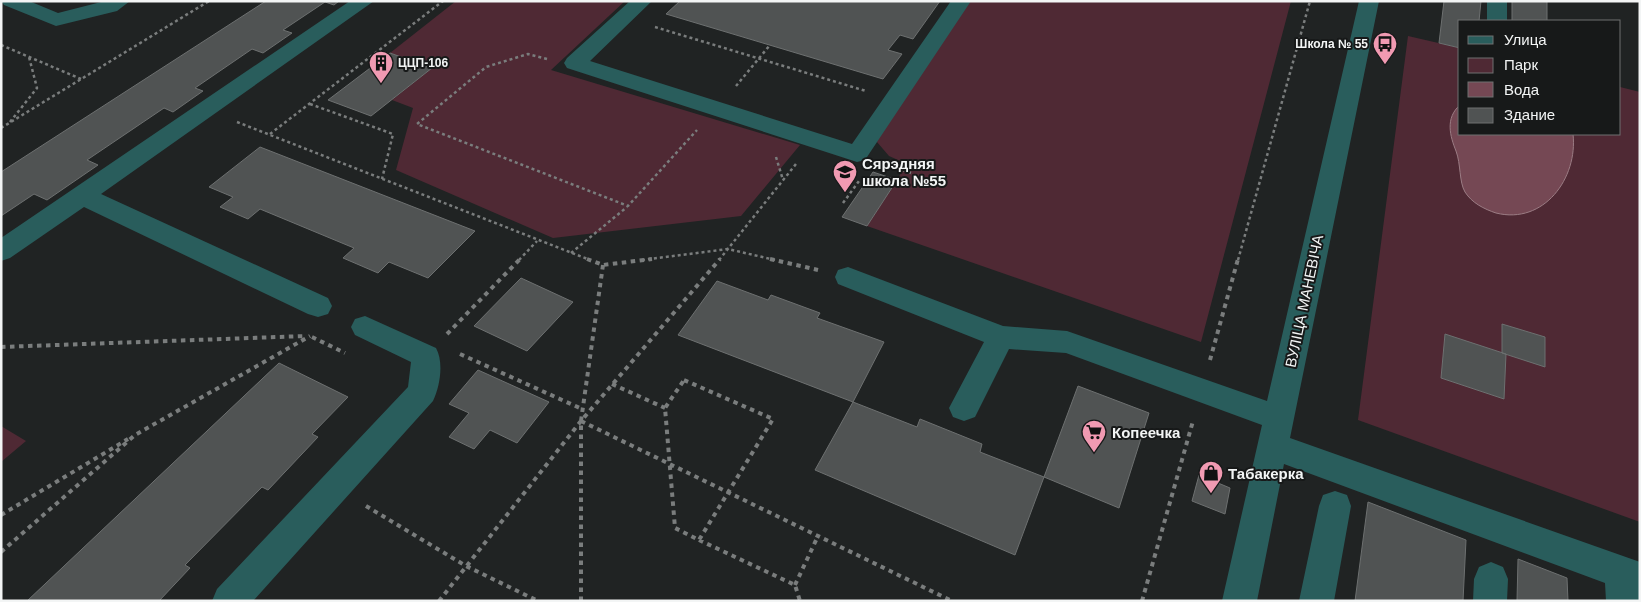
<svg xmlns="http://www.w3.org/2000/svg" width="1641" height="602" font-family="Arial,sans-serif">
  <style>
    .green { fill: #4f2934 }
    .water { fill: #754854; stroke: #9b7c84 }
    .building { fill: #505353; stroke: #6d7070 }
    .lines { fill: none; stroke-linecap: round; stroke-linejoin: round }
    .path-far1 { stroke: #7a7d7d; stroke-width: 2.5; stroke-dasharray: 3 3; stroke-linecap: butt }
    .path { stroke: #7a7d7d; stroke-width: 4; stroke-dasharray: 4.5 4.5; stroke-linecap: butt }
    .minor { fill: #295d5c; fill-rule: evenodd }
    .labels { text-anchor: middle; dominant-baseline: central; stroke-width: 4; stroke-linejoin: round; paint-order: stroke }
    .far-poi-label { font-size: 12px; font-weight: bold; fill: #f3f5f5; stroke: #171919; text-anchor: end }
    .poi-label { font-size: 15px; font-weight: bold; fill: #f3f5f5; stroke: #171919; text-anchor: start }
    .street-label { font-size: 15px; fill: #f3f5f5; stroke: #171919 }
  </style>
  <rect width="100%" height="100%" fill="#202323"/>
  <path class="green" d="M 456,1 L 625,1 L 551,70 L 800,145 L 741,216 L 553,238 L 396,170 L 413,108 L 392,100 L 432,68 L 390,53 Z
    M 969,1 L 1291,1 L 1201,342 L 867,226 L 907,164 L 889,156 L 877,142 L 878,129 Z
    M 1408,36 L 1460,48 L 1460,134 L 1620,134 L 1620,87 L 1640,92 L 1640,522 L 1358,420 Z
    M 1,426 L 26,441 L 1,462 Z"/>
  <path class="water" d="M 1460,105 L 1460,134 L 1573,134 C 1578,178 1544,225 1496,213 C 1484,209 1472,203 1465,192 C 1459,182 1461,164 1456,151 C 1450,136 1445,118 1460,105 Z"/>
  <path class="building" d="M 266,1 L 339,1 L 334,5 L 325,2 L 283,30 L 292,33 L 263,53 L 252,49 L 195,88 L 203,91 L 173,112 L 164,108 L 87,160 L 98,165 L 47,200 L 34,194 L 1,216 L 1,172 Z
    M 680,1 L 940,1 L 913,39 L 900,35 L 888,50 L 902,54 L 883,79 L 666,14 Z
    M 1444,1 L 1481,1 L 1479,21 L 1460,21 L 1460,48 L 1439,43 Z
    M 1512,1 L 1547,1 L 1547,21 L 1512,21 Z
    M 390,53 L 432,68 L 371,116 L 328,100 Z
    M 260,147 L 475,231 L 428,278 L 389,262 L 378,273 L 343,258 L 354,248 L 260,209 L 248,219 L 220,207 L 233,197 L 209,187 Z
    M 873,172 L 897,180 L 867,226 L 842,217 Z
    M 521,278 L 573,302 L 527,351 L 474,326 Z
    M 717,281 L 768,300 L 771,295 L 820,313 L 817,318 L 884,342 L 853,402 L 678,335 Z
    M 1502,324 L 1545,337 L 1545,367 L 1502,353 Z
    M 1445,334 L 1506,354 L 1504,399 L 1441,378 Z
    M 279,363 L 348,397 L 312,434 L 318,437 L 268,490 L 262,487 L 185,565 L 190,568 L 159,601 L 27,601 Z
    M 478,370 L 549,402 L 517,443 L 490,430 L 474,449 L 449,437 L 469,413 L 449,404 Z
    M 1078,386 L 1149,413 L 1119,508 L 1044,477 Z
    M 853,402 L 917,427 L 920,419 L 982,444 L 980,452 L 1044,477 L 1015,555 L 815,470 Z
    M 1199,475 L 1230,488 L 1225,514 L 1192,501 Z
    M 1368,502 L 1466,540 L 1463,601 L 1355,601 Z
    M 1518,559 L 1567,578 L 1568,601 L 1517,601 Z"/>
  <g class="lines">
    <path class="path-far1" d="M 655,27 L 866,91
      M 1,45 L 81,79
      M 547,59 L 528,54 L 486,67 L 417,124 L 628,206 L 697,130
      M 736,86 L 770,45
      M 310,104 L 393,134 L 382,179
      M 10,122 L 37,88 L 29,57
      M 237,122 L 590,260
      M 1,128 L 209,1
      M 270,134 L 443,1
      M 776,157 L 783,180
      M 886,164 L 911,173
      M 843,203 L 859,181
      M 571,253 L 627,207
      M 519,260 L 537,241
      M 642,260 L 728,249 L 775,260
      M 719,260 L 796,164
      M 1238,260 L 1310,1"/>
    <path class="path" d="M 587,259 L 603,265 L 652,259
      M 770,259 L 818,270
      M 447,334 L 520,259
      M 312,337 L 345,353
      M 1,347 L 306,336
      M 460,354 L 582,409
      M 1210,360 L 1238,259
      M 684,380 L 773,419 L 699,540 L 675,528 L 665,408 Z
      M 612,384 L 665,408
      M 581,421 L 952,601
      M 366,506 L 466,566 L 538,601
      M 1,515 L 128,439
      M 699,540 L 795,585 L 800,601
      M 1,552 L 135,435 L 310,336
      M 795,585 L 818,536
      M 439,601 L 581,421 L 720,259
      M 581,601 L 581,421 L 603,265
      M 1142,601 L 1193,421"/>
    <path class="minor" d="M 1,1 L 29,1 L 58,13 L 105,1 L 130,1 L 117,11 L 56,26 L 4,5 Z
      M 350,1 L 374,1 L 101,194 L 328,298 L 332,306 L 328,314 L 318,317 L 308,314 L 84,207 L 10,258 L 1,261 L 1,238 Z
      M 630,1 L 652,1 L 590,61 L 852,144 L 951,1 L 971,1 L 865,160 L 857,162 L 567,68 L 564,63 L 567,58 Z
      M 1359,1 L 1379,1 L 1290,438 L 1640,562 L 1640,601 L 1606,601 L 1605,583 L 1284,464 L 1257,601 L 1222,601 L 1262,425 L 1066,353 L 1009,349 L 975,417 L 964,421 L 953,417 L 949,408 L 984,342 L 838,284 L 835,277 L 838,270 L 848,267 L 1003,326 L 1067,331 L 1267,401 Z
      M 1487,1 L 1507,1 L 1507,21 L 1487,21 Z
      M 365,316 L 436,348 C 444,362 440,387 433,401 L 253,601 L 212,601 L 217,589 L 408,387 L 411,362 L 355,335 L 351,327 L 355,319 Z
      M 1335,491 L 1347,495 L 1351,506 L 1334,601 L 1299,601 L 1319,506 L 1323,495 Z
      M 1491,562 L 1503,567 L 1508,579 L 1507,601 L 1473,601 L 1474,579 L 1479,567 Z"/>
  </g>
  <defs>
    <symbol id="bus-pin" viewBox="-11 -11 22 30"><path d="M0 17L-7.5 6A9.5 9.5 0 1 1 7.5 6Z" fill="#f19ab2" stroke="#171919"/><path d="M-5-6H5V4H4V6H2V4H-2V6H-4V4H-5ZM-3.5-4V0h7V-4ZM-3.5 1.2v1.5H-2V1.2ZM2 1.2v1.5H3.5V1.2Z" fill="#111"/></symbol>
    <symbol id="building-pin" viewBox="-11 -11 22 30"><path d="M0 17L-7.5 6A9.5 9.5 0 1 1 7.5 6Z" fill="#f19ab2" stroke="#171919"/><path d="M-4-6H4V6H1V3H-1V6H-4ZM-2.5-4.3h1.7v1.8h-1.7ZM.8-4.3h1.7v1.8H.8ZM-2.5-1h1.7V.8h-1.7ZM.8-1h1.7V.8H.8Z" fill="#111"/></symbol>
    <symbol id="school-pin" viewBox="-11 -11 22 30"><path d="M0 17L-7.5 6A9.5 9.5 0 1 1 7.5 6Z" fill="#f19ab2" stroke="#171919"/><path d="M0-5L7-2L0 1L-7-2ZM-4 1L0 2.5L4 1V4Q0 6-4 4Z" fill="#111"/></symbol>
    <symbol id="supermarket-pin" viewBox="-11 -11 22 30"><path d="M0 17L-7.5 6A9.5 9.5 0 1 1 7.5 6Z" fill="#f19ab2" stroke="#171919"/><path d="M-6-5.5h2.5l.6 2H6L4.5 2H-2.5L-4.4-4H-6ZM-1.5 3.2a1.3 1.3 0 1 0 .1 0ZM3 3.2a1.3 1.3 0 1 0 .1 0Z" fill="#111"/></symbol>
    <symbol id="shop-pin" viewBox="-11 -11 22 30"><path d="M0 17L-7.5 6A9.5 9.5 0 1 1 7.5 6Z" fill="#f19ab2" stroke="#171919"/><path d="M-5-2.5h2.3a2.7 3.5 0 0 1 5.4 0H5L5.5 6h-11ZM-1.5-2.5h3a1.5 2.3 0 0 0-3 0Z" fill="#111"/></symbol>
  </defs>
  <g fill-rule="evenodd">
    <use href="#bus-pin" x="1371" y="30" width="28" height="38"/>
    <use href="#building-pin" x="367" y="49" width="28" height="38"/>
    <use href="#school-pin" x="831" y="158" width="28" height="38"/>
    <use href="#supermarket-pin" x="1080" y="418" width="28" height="38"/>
    <use href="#shop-pin" x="1197" y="459" width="28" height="38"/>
  </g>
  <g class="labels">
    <g class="far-poi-label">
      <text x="1368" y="44">Школа № 55</text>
      <text x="398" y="63" text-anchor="start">ЦЦП-106</text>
    </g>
    <g class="poi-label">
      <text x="862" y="163">Сярэдняя<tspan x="862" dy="17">школа №55</tspan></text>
      <text x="1112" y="432">Копеечка</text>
      <text x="1228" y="473">Табакерка</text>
    </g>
    <g class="street-label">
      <text transform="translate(1304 301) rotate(-78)">ВУЛІЦА МАНЕВІЧА</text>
    </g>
  </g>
  <rect width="1641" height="602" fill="none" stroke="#f3f5f5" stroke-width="5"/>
  <rect x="1458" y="20" width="162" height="115" fill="#171919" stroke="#6f7171"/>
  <rect x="1468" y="36" width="25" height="8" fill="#295d5c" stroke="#6f7171"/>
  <text x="1504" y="45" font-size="15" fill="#f3f5f5">Улица</text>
  <rect x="1468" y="58" width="25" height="15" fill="#4f2934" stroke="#6f7171"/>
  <text x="1504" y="70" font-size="15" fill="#f3f5f5">Парк</text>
  <rect x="1468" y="82" width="25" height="15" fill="#754854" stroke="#6f7171"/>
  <text x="1504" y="95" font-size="15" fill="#f3f5f5">Вода</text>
  <rect x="1468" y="108" width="25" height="15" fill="#505353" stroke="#6f7171"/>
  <text x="1504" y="120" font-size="15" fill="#f3f5f5">Здание</text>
</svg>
